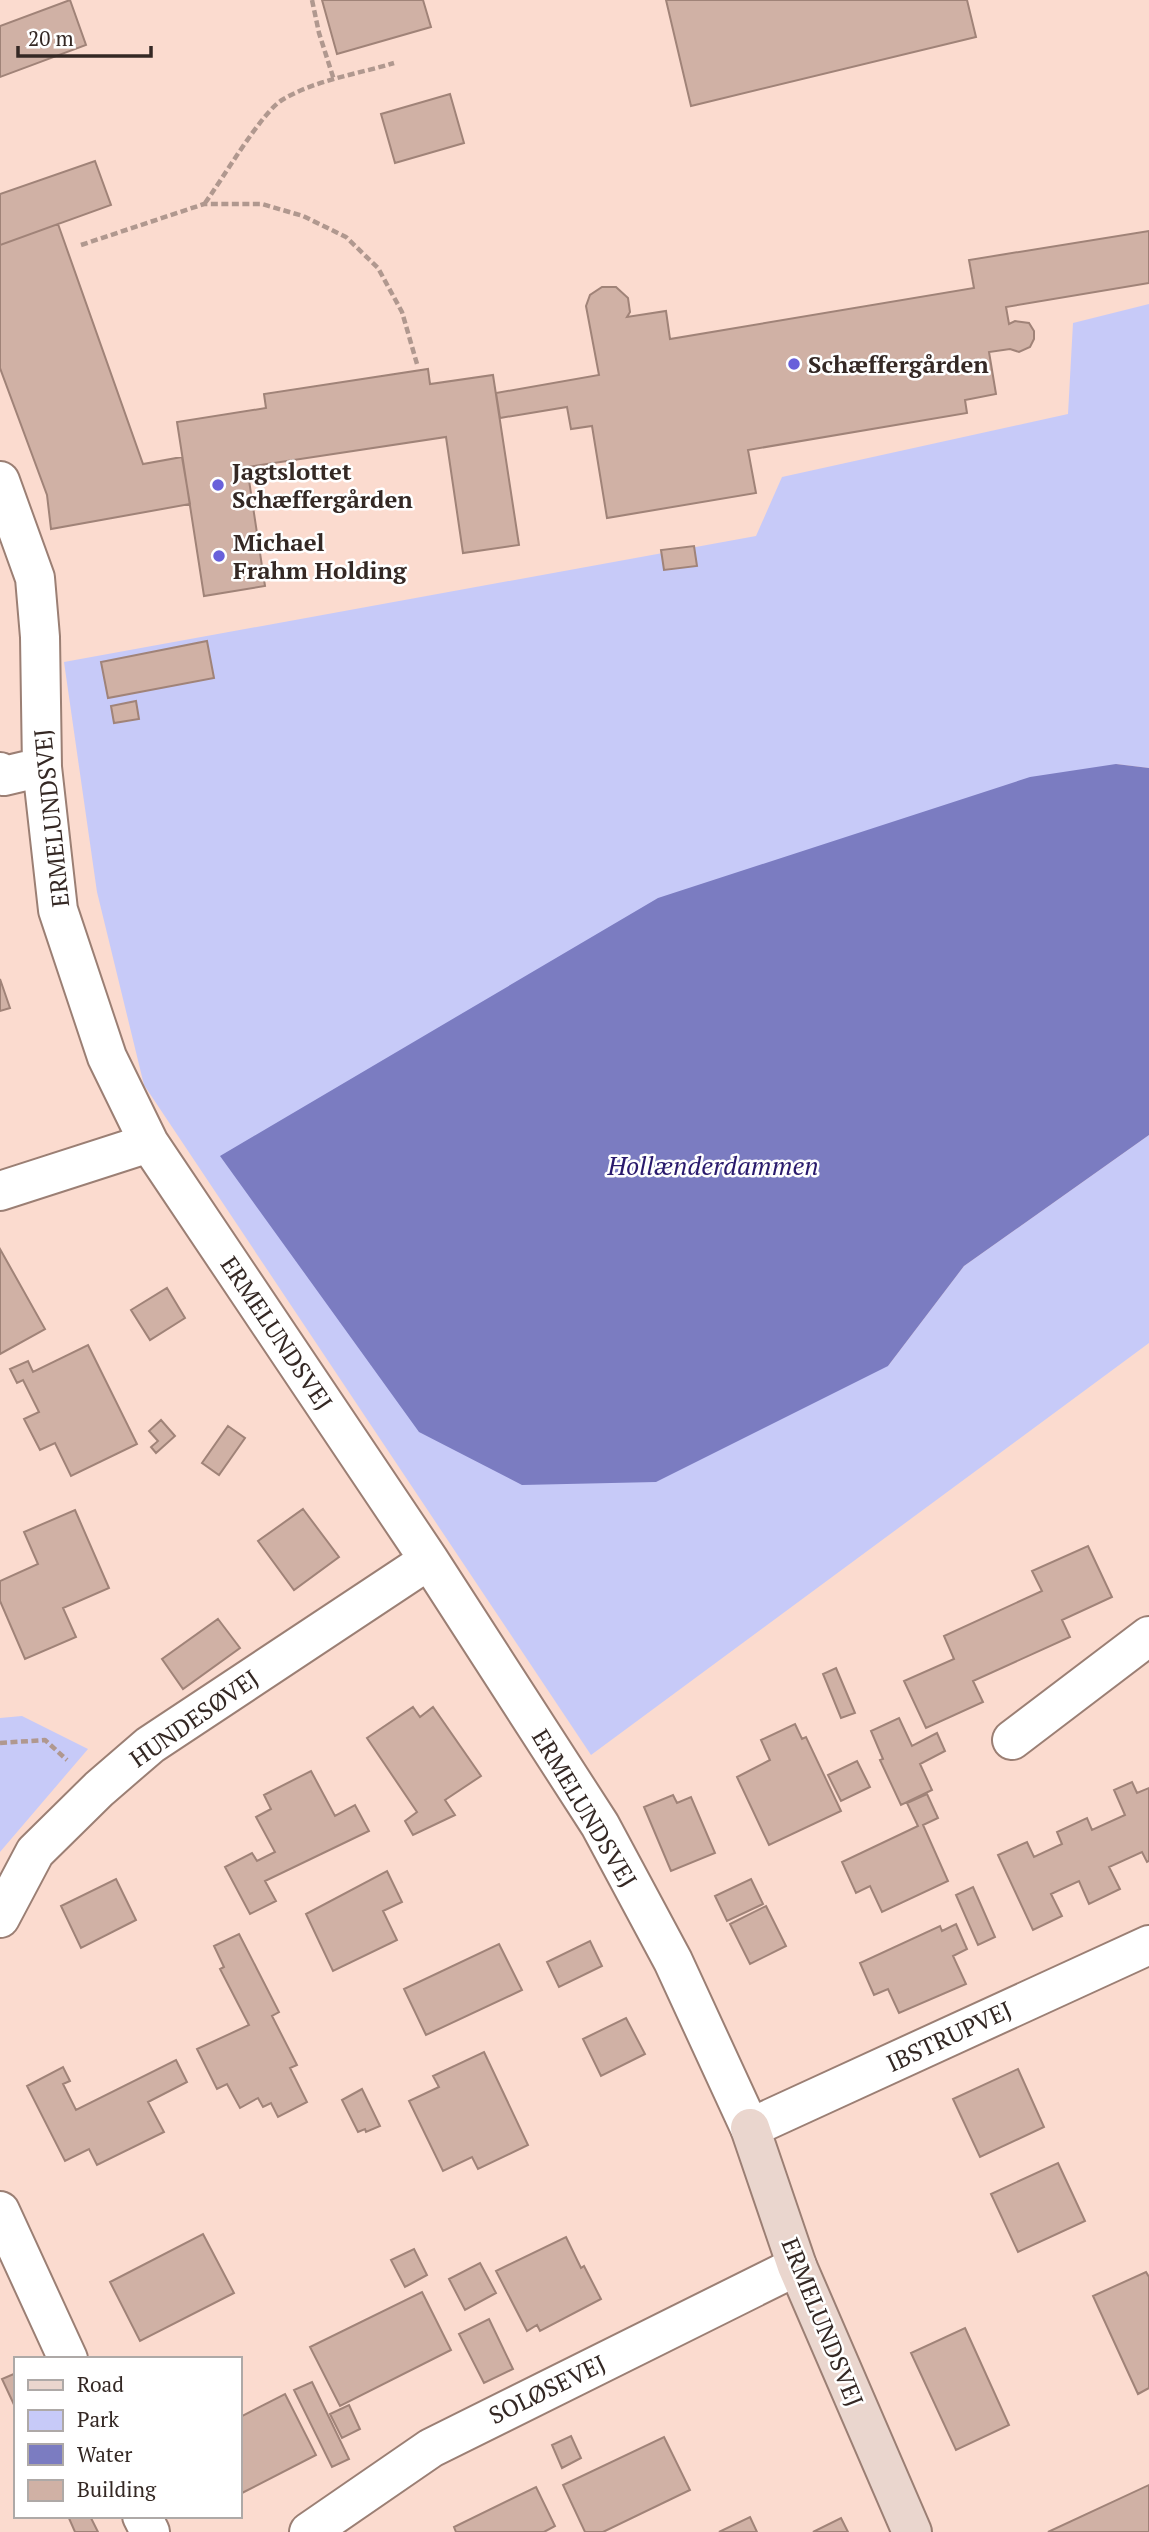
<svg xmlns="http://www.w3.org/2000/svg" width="1149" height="2532" font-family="'PT Serif',serif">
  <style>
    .green { fill: #c7caf8 }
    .water { fill: #7b7cc1 }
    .building { fill: #d0b1a5; stroke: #a08378; stroke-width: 2 }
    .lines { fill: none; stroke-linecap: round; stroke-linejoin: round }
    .street-casing { stroke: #9b7f74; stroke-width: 42 }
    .secondary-casing { stroke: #9b7f74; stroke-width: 42 }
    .path { stroke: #b0988f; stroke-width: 4.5; stroke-dasharray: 7 3.5; stroke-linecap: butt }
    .street { stroke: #fff; stroke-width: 38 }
    .secondary { stroke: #ead6ce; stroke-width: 38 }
    .poi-dot { fill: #6960da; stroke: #fff; stroke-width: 2.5 }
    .labels { text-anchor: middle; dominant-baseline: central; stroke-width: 5; stroke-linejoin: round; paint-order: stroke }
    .poi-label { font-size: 24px; font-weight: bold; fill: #342824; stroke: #fff; text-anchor: start }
    .street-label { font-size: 24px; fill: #342824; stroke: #fff }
    .water-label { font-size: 26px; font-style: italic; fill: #28196c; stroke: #fff }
  </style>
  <rect width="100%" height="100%" fill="#fbdbcf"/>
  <path class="green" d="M 1149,304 L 1149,768 L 1116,764 L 888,1366 L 964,1266 L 1149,1135 L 1149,1343 L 591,1755 L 144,1085 L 97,892 L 64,662 L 756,536 L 782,477 L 1068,414 L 1073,323 Z
    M 22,1716 L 88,1749 L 0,1852 L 0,1718 Z"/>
  <path class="water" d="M 1116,764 L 1149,768 L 1149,1135 L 964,1266 L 888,1366 L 656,1482 L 522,1485 L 419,1432 L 220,1156 L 658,898 L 1030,777 Z"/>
  <path class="building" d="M 70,0 L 86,45 L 0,77 L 0,26 Z
    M 322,0 L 423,0 L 431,27 L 337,54 Z
    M 666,0 L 967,0 L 976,37 L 691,106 Z
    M 450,94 L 464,143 L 395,163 L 381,114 Z
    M 95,161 L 111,205 L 0,245 L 0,194 Z
    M 58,224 L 143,464 L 182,457 L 190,504 L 51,529 L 47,495 L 0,368 L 0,245 Z
    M 1149,231 L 1149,283 L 1006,307 L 1009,324 L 1015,321 L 1029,323 L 1034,331 L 1034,339 L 1030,347 L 1019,352 L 1010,349 L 989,352 L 996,394 L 965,400 L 967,413 L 748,450 L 756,493 L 607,518 L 592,426 L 571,429 L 567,407 L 500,418 L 496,393 L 599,375 L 586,306 L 590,295 L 602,287 L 616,287 L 628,298 L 630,312 L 627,317 L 666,311 L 670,339 L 974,288 L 969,260 Z
    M 428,369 L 430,384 L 493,375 L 519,545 L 463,553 L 446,437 L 247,467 L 265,586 L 204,596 L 177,422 L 266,408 L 264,394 Z
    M 694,546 L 697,566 L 664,570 L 661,550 Z
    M 207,641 L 214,678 L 108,698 L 101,662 Z
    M 136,701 L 139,719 L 114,723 L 111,706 Z
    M 0,979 L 10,1008 L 0,1011 Z
    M 0,1249 L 45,1329 L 0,1354 Z
    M 167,1288 L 185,1318 L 150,1340 L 131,1310 Z
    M 88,1345 L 137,1444 L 71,1476 L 55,1443 L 40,1450 L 24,1419 L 39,1412 L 23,1380 L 17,1383 L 10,1369 L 28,1361 L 33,1372 Z
    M 161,1420 L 175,1436 L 156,1453 L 151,1447 L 158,1441 L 149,1431 Z
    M 228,1426 L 245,1438 L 219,1475 L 202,1463 Z
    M 303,1509 L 339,1557 L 294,1590 L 258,1541 Z
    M 75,1510 L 109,1588 L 63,1608 L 76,1637 L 25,1659 L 0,1601 L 0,1581 L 38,1564 L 24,1532 Z
    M 1088,1546 L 1112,1597 L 1062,1620 L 1070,1637 L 973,1681 L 983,1702 L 926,1728 L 904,1681 L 954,1659 L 944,1636 L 1042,1591 L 1032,1571 Z
    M 218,1619 L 240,1648 L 183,1689 L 162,1659 Z
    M 836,1668 L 855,1713 L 841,1718 L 823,1674 Z
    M 413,1707 L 420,1717 L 433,1707 L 481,1776 L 445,1800 L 455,1815 L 413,1835 L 405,1821 L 417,1812 L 367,1738 Z
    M 899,1718 L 912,1746 L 937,1733 L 945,1751 L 920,1764 L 932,1790 L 901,1805 L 880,1760 L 883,1759 L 871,1731 Z
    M 795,1724 L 802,1739 L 806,1737 L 841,1811 L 769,1845 L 737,1777 L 770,1760 L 761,1740 Z
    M 857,1761 L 870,1787 L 841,1801 L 828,1775 Z
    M 311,1771 L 335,1816 L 355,1805 L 369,1831 L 265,1881 L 276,1901 L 250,1914 L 225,1867 L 252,1853 L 257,1861 L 275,1852 L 256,1817 L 271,1809 L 264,1795 Z
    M 1132,1782 L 1137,1793 L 1149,1788 L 1149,1861 L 1147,1862 L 1142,1852 L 1109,1867 L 1120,1889 L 1089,1904 L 1079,1881 L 1051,1894 L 1062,1916 L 1033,1930 L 998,1855 L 1027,1842 L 1034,1857 L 1062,1844 L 1057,1832 L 1087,1818 L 1092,1830 L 1125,1815 L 1114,1790 Z
    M 927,1794 L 938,1818 L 923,1825 L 948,1881 L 882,1912 L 870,1886 L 856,1893 L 842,1862 L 918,1826 L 907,1803 Z
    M 673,1795 L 677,1803 L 691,1797 L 715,1853 L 671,1871 L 644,1807 Z
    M 387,1871 L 402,1902 L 383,1911 L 397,1940 L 333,1971 L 306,1914 Z
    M 116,1879 L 136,1920 L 81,1948 L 61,1906 Z
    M 751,1879 L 763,1904 L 727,1921 L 715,1896 Z
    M 973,1887 L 995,1937 L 978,1945 L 956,1895 Z
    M 766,1906 L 786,1946 L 750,1964 L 730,1924 Z
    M 956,1924 L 967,1949 L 953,1956 L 966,1984 L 899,2013 L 888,1989 L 874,1995 L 860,1963 L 940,1926 L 942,1931 Z
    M 239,1934 L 279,2012 L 272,2016 L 297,2065 L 290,2068 L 307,2102 L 278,2117 L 271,2103 L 263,2107 L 258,2098 L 240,2108 L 227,2084 L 217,2089 L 197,2049 L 249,2025 L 220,1969 L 224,1967 L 214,1946 Z
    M 590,1941 L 602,1966 L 559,1987 L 547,1962 Z
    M 499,1944 L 522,1990 L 426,2035 L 404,1989 Z
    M 626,2018 L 645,2054 L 601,2076 L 583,2039 Z
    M 484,2052 L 528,2145 L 478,2169 L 472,2157 L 443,2171 L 409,2101 L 439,2087 L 433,2076 Z
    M 176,2060 L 187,2082 L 148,2102 L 164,2132 L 97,2165 L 89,2149 L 65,2161 L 27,2086 L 63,2067 L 70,2081 L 63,2084 L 76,2110 Z
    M 1018,2069 L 1044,2127 L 980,2157 L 953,2099 Z
    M 362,2089 L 380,2126 L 366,2132 L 365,2129 L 358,2132 L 342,2100 Z
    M 1058,2163 L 1085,2221 L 1018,2252 L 991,2194 Z
    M 203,2234 L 234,2293 L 140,2341 L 110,2282 Z
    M 566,2237 L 581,2268 L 584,2266 L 601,2299 L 540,2331 L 537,2325 L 527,2331 L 496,2271 Z
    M 414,2249 L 427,2275 L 405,2287 L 391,2260 Z
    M 480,2263 L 496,2293 L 465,2310 L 449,2279 Z
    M 1146,2272 L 1149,2277 L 1149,2388 L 1138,2394 L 1093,2296 Z
    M 422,2292 L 451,2350 L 340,2406 L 310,2347 Z
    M 489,2319 L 513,2369 L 484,2383 L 459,2334 Z
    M 965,2328 L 1009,2425 L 956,2450 L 911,2353 Z
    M 16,2373 L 16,2409 L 2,2379 Z
    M 312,2382 L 349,2459 L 332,2467 L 294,2390 Z
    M 285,2394 L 316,2455 L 240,2494 L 240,2417 Z
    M 349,2405 L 360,2429 L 342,2438 L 330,2414 Z
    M 571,2436 L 581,2458 L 562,2468 L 552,2445 Z
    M 664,2437 L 690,2490 L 603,2532 L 585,2532 L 563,2485 Z
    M 1149,2485 L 1149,2532 L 1048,2532 Z
    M 536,2487 L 555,2526 L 544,2532 L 456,2532 L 454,2527 Z
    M 68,2516 L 90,2516 L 98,2532 L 75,2532 Z
    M 750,2517 L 757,2532 L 719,2532 Z
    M 841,2518 L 848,2532 L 813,2532 Z"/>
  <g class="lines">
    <defs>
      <path id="street" d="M 0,481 L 35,578 L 40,637 L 42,767 L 58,910 L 107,1057 L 149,1143 L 429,1560 L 600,1825 L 673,1961 L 750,2128 L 1149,1945
        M 0,772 L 4,776 L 42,767
        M 0,1191 L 149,1143
        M 1012,1740 L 1149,1636
        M 0,1918 L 35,1852 L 99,1789 L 150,1745 L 429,1560
        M 0,2211 L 68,2359
        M 142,2516 L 150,2532
        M 309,2532 L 431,2448 L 797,2266"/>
      <path id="secondary" d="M 750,2128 L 797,2266 L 912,2532"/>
    </defs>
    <use href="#street" class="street-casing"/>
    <use href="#secondary" class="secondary-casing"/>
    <path class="path" d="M 312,0 L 319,33 L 334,80
      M 205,203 C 222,180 261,113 282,100 C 315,80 358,74 394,63
      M 81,245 L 204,204 L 262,204 L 303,216 L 346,237 L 378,268 L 402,312 L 417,364
      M 0,1743 L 45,1740 L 67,1760"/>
    <use href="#street" class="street"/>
    <use href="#secondary" class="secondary"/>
  </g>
  <g class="poi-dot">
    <circle cx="794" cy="364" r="7"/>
    <circle cx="218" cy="485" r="7"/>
    <circle cx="219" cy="556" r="7"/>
  </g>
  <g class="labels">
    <g class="poi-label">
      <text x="808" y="364">Schæffergården</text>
      <text x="232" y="471">Jagtslottet<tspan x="232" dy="28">Schæffergården</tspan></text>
      <text x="233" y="542">Michael<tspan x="233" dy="28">Frahm Holding</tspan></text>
    </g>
    <g class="street-label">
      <text transform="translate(51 818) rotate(-96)">ERMELUNDSVEJ</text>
      <text transform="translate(277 1333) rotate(56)">ERMELUNDSVEJ</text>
      <text transform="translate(194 1718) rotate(-35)">HUNDESØVEJ</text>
      <text transform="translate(585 1808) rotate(59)">ERMELUNDSVEJ</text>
      <text transform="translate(949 2036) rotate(-25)">IBSTRUPVEJ</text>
      <text transform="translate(823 2322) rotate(68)">ERMELUNDSVEJ</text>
      <text transform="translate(547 2389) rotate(-26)">SOLØSEVEJ</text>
    </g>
    <g class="water-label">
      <text x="713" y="1165">Hollænderdammen</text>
    </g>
  </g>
  <rect x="14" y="2357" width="228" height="161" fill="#ffffff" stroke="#aea9a7" stroke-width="2"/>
  <rect x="28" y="2380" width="35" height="10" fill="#ead6ce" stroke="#aea9a7" stroke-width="2"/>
  <text x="77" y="2392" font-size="21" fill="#342824">Road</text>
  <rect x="28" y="2410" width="35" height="21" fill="#c7caf8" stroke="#aea9a7" stroke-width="2"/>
  <text x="77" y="2427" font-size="21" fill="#342824">Park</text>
  <rect x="28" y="2444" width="35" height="21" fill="#7b7cc1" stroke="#aea9a7" stroke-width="2"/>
  <text x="77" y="2462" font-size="21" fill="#342824">Water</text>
  <rect x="28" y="2480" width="35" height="21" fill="#d0b1a5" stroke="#aea9a7" stroke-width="2"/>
  <text x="77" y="2497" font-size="21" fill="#342824">Building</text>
  <path d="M18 46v10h133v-10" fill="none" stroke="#342824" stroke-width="3.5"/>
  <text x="28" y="46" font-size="21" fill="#342824" stroke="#ffffff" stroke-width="5" paint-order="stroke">20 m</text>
</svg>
